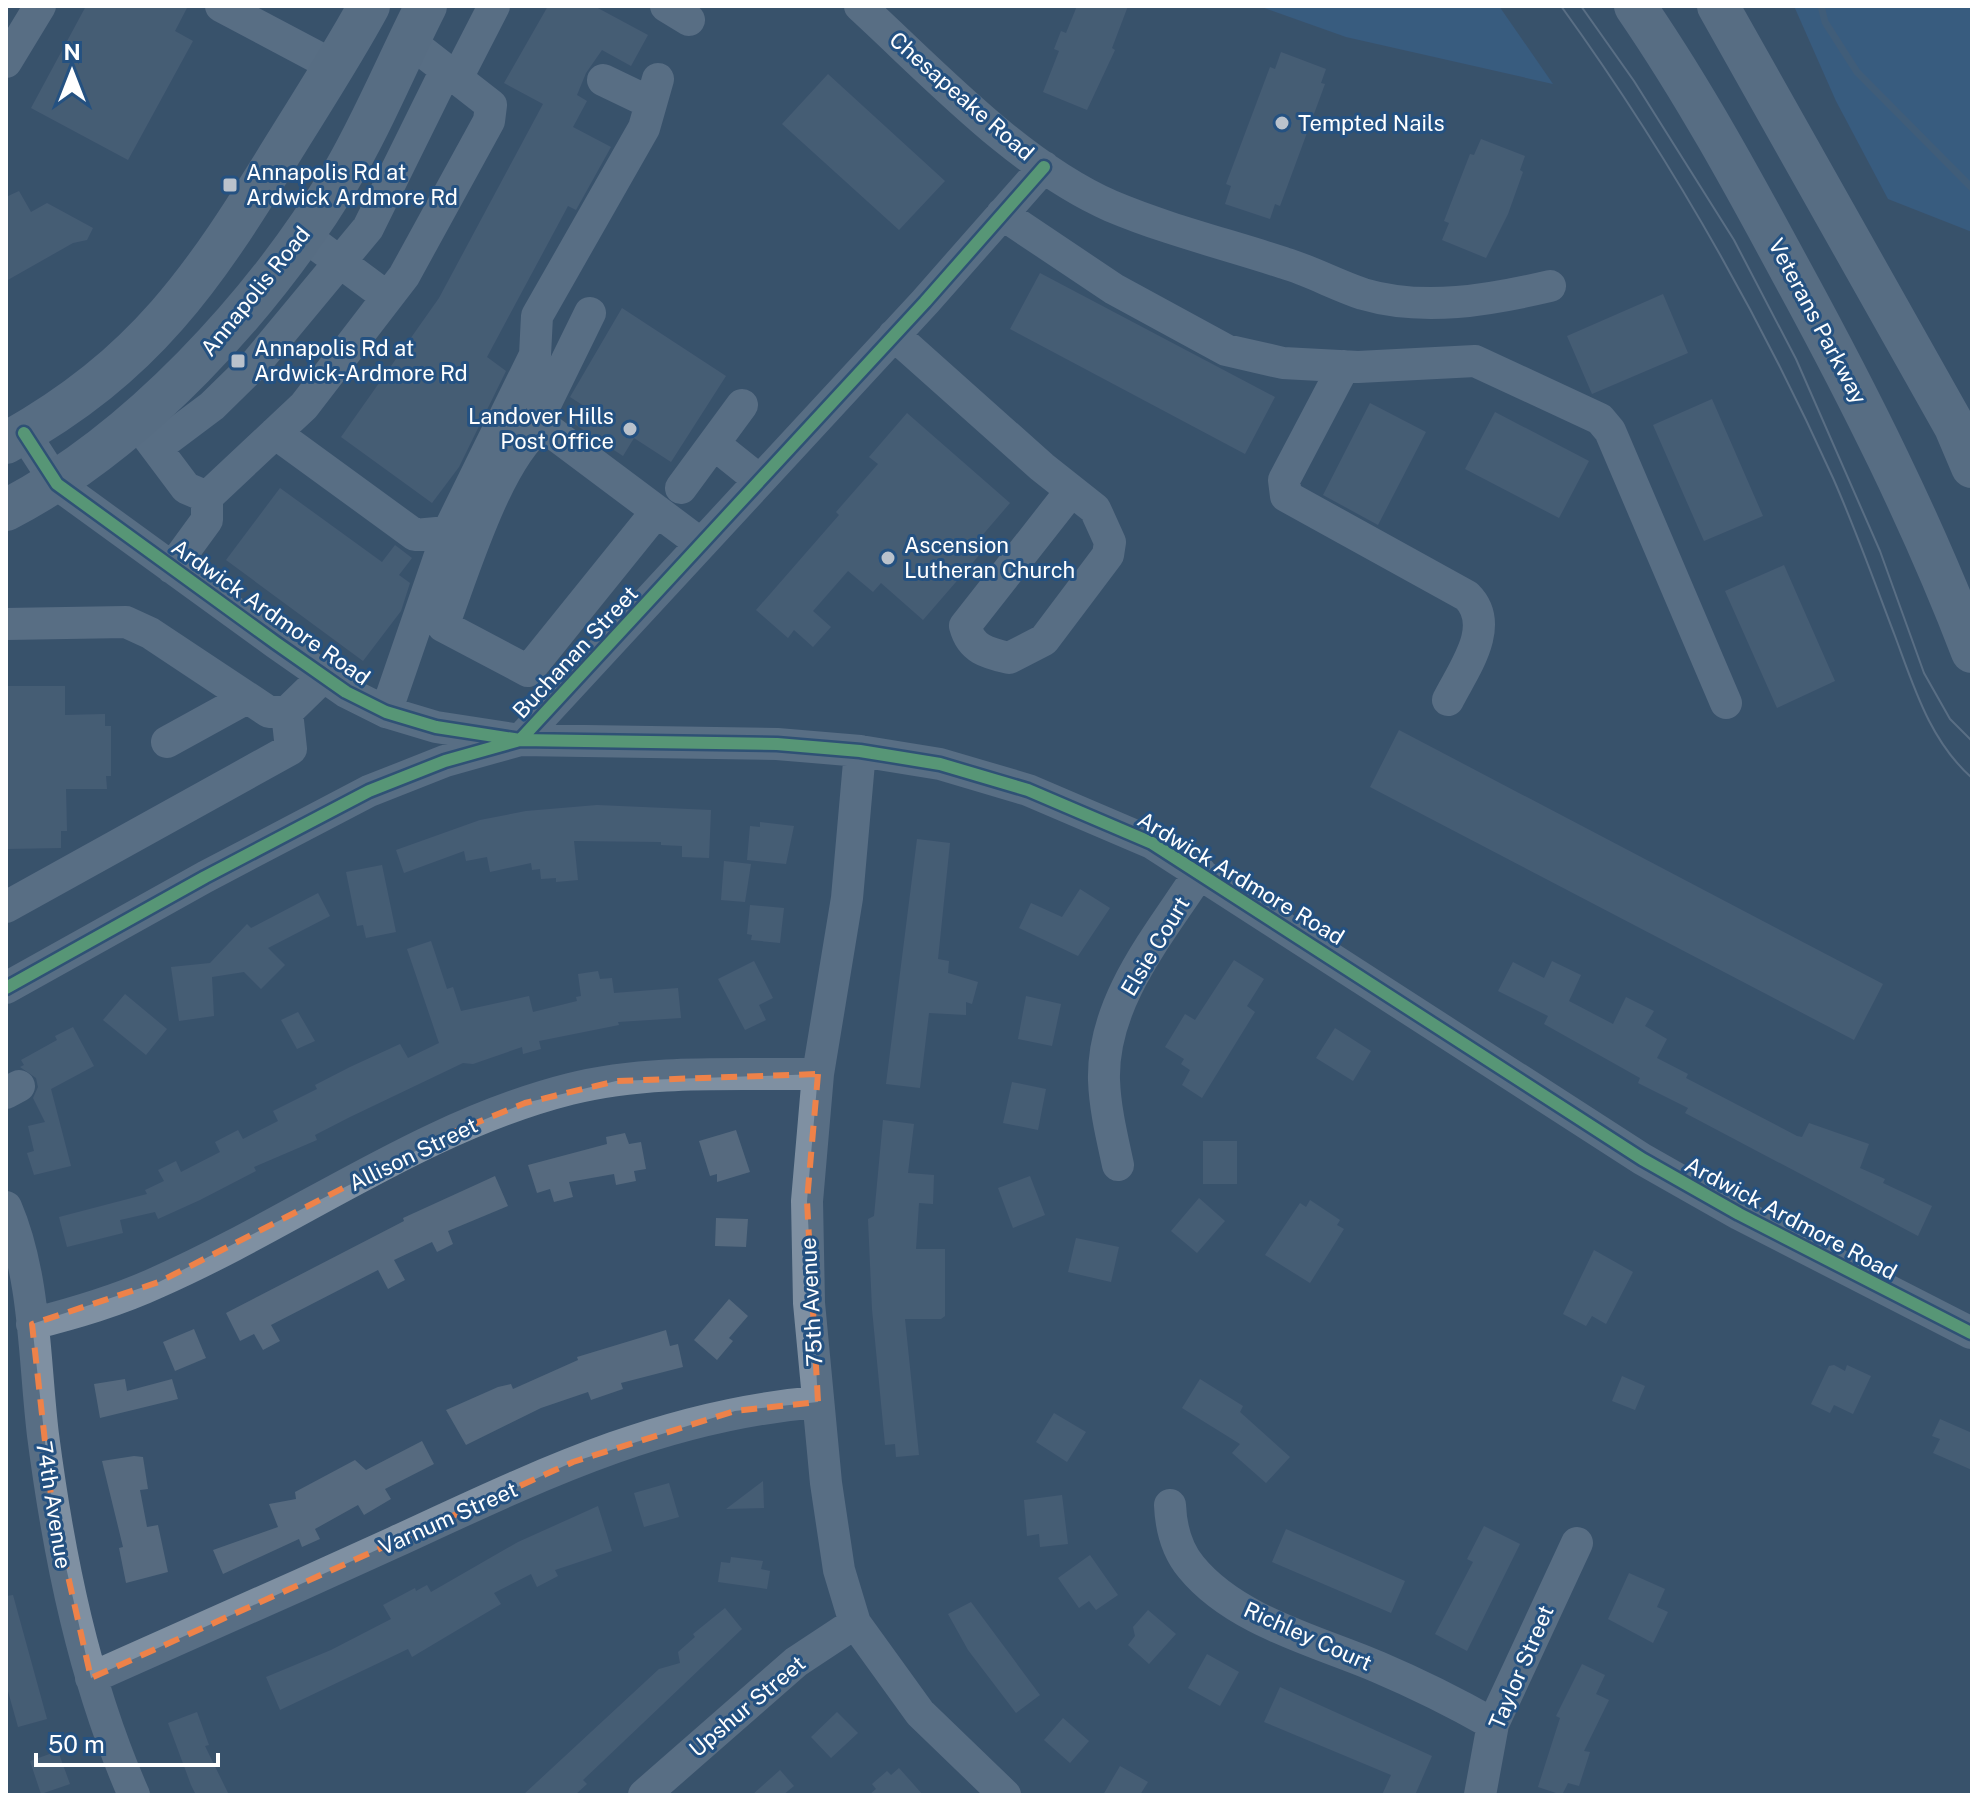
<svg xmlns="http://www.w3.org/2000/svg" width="1978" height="1801" font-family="'Public Sans',sans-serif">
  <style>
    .green { fill: #386898 }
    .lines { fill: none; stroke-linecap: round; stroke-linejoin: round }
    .stream { stroke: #4a6a8b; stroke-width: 7 }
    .building { fill: #566a7f }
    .minor { stroke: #7f90a2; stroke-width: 32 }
    .major { stroke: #7d8ea0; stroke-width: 42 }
    .tram { stroke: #8091a2; stroke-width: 2 }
    .cycleway-casing { stroke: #245181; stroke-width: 17 }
    .cycleway { stroke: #7ce984; stroke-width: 12 }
    .marked { fill: none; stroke: #ee8249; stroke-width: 6; stroke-dasharray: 16 10; stroke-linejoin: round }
    .poi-dot { fill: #bac2cc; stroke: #245181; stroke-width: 3 }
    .labels { text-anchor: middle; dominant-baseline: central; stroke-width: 6; stroke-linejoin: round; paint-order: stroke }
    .street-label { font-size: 22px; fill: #fff; stroke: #245181 }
    .poi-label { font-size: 22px; fill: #fff; stroke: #245181; text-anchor: start }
  </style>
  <rect width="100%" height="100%" fill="#39526c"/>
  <path class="green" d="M 1259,6 L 1499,6 L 1553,84 L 1346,37 Z
    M 1794,6 L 1972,6 L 1972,232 L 1888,199 L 1836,101 Z"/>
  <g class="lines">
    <path class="stream" d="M 1821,6 L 1825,22 L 1857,72 L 1972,188"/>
  </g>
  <path class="building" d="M 86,6 L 188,6 L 175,31 L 193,41 L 128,160 L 31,108 Z
    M 548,6 L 594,6 L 648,35 L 631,66 L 602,50 L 586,73 L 577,95 L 587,101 L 573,127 L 611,147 L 576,210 L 568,206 L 487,357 L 506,371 L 459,467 L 432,503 L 341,437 L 439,298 L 543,104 L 504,83 Z
    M 1077,6 L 1128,6 L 1112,48 L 1115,50 L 1087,110 L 1043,92 L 1059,51 L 1054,49 L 1061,31 L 1066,33 Z
    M 1281,52 L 1326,69 L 1321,83 L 1325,84 L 1280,206 L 1275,204 L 1270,219 L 1225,204 L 1231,186 L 1226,184 L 1270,67 L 1275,69 Z
    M 828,74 L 945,181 L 899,230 L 782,124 Z
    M 1481,139 L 1525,156 L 1520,170 L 1523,172 L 1508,214 L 1486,258 L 1442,240 L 1449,223 L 1444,221 L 1470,154 L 1474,155 Z
    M 19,191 L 31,212 L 47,203 L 93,228 L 87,240 L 73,243 L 6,281 L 6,197 Z
    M 1040,273 L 1275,397 L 1245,454 L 1010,329 Z
    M 1663,294 L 1688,353 L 1592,394 L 1567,336 Z
    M 622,308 L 726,376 L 671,462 L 634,438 L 623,456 L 573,423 L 584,406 L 570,397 Z
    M 1712,399 L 1763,516 L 1704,541 L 1653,425 Z
    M 1370,403 L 1426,432 L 1378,525 L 1323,495 Z
    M 1495,412 L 1589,461 L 1559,518 L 1465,469 Z
    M 907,413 L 1010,503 L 980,538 L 988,545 L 923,620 L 881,583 L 873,592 L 848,571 L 813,611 L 831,627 L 813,647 L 794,630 L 788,638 L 756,610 L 839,515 L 836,512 L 878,464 L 869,457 Z
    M 280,488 L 382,562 L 395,545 L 412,558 L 399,575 L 410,583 L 401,611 L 363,661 L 226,560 Z
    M 1784,565 L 1835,681 L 1777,708 L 1725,591 Z
    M 6,686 L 65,686 L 65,715 L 105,714 L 105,726 L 111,726 L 111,776 L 106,776 L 107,789 L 66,789 L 67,831 L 61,831 L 61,848 L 6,849 Z
    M 1399,730 L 1883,984 L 1854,1040 L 1370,787 Z
    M 597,805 L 711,810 L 709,858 L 682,857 L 682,846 L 661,845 L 661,842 L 574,841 L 578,880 L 556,882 L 556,878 L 541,879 L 540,869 L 532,870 L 531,863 L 490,872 L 487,857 L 466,861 L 464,851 L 404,873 L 396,850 L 480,820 L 526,811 Z
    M 760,822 L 794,826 L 786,864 L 747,860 L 750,826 L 760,827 Z
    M 917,839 L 950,843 L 938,959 L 949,961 L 948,973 L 978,982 L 972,1004 L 966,1002 L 966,1015 L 929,1013 L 920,1088 L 886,1084 Z
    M 724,861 L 751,864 L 745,902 L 721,900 Z
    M 382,865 L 396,932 L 366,938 L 363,925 L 357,926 L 346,872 Z
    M 1080,889 L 1110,908 L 1078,956 L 1019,928 L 1031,903 L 1062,917 Z
    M 318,893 L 330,916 L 268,948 L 285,965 L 261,989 L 244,972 L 212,977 L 214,1016 L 179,1021 L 171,967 L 210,963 L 247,924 L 251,928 Z
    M 750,905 L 784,908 L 780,943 L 751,940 L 752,935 L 747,934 Z
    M 431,941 L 447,989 L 453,987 L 461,1011 L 529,996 L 533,1012 L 577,1001 L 576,997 L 581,996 L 578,974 L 598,971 L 600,979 L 612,978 L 614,993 L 678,988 L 681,1018 L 618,1022 L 619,1025 L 539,1041 L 541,1049 L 523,1054 L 522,1047 L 473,1064 L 463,1063 L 350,1117 L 315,1135 L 317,1140 L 254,1167 L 256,1171 L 200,1200 L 158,1219 L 155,1212 L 120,1220 L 123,1233 L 67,1247 L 59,1217 L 147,1194 L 145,1190 L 164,1181 L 158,1170 L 176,1161 L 181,1172 L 220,1152 L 215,1142 L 238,1130 L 243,1139 L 278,1121 L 273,1111 L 317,1089 L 315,1085 L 350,1067 L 400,1044 L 408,1058 L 439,1043 L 407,949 Z
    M 1234,960 L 1264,979 L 1247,1006 L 1255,1012 L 1202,1098 L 1182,1085 L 1190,1070 L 1181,1064 L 1184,1059 L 1165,1047 L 1185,1014 L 1195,1020 Z
    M 754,961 L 773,998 L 759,1005 L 766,1020 L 745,1030 L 718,979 Z
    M 1552,961 L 1581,975 L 1569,1001 L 1613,1024 L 1626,997 L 1654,1011 L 1645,1026 L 1667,1039 L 1657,1058 L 1688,1074 L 1686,1078 L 1797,1136 L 1802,1137 L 1809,1123 L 1869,1144 L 1860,1168 L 1885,1179 L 1883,1183 L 1932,1206 L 1918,1236 L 1685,1113 L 1688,1108 L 1638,1083 L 1640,1078 L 1544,1024 L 1548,1016 L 1498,991 L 1513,962 L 1544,978 Z
    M 125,994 L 167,1029 L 146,1055 L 103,1020 Z
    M 1026,996 L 1061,1004 L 1052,1046 L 1018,1039 Z
    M 298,1012 L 315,1041 L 297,1049 L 281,1020 Z
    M 73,1027 L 94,1066 L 51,1089 L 71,1166 L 34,1175 L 27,1153 L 34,1151 L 28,1126 L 45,1122 L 33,1098 L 38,1087 L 36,1078 L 20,1067 L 24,1065 L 21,1060 L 57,1040 L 55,1036 Z
    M 1335,1028 L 1371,1051 L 1353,1081 L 1316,1058 Z
    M 1012,1082 L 1046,1089 L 1038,1130 L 1003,1123 Z
    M 883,1120 L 914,1124 L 908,1173 L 934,1175 L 933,1204 L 919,1203 L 916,1249 L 945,1249 L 945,1316 L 941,1319 L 905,1319 L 919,1455 L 896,1457 L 895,1444 L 885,1445 L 872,1309 L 868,1219 L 874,1216 Z
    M 736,1130 L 750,1172 L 717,1182 L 717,1174 L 710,1176 L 699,1141 Z
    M 625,1133 L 629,1144 L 641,1142 L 646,1169 L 634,1171 L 636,1181 L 616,1185 L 614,1174 L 569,1182 L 573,1197 L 554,1202 L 550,1189 L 537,1193 L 528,1165 L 607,1144 L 606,1137 Z
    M 1203,1141 L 1237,1141 L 1237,1184 L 1203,1184 Z
    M 495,1176 L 508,1206 L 448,1231 L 453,1244 L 437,1252 L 432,1242 L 394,1260 L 405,1280 L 388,1289 L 378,1270 L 271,1325 L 280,1341 L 263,1350 L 254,1334 L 240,1341 L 226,1313 L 404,1221 L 403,1218 Z
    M 1030,1176 L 1045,1215 L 1013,1228 L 998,1188 Z
    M 1199,1198 L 1225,1221 L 1197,1253 L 1171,1231 Z
    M 1310,1200 L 1340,1220 L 1337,1225 L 1344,1229 L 1310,1283 L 1265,1255 L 1300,1203 L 1306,1207 Z
    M 716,1218 L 748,1219 L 746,1247 L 715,1246 Z
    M 1076,1238 L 1119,1247 L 1111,1282 L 1068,1272 Z
    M 1594,1250 L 1633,1272 L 1606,1324 L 1592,1316 L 1586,1326 L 1563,1314 Z
    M 729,1299 L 748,1316 L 729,1338 L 733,1341 L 717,1360 L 694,1340 Z
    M 194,1329 L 206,1358 L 175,1371 L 163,1342 Z
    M 666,1330 L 670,1346 L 678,1344 L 683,1367 L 621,1383 L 623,1389 L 591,1400 L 588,1392 L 541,1408 L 466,1445 L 446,1410 L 498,1387 L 511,1384 L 513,1389 L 578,1360 L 577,1357 Z
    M 1834,1365 L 1845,1371 L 1847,1365 L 1871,1376 L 1853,1414 L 1834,1405 L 1830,1413 L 1811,1404 L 1829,1366 Z
    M 1622,1376 L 1645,1386 L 1635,1410 L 1612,1401 Z
    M 125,1379 L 127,1391 L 172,1379 L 178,1399 L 100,1418 L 94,1384 Z
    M 1200,1379 L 1243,1406 L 1240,1412 L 1290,1457 L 1266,1483 L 1232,1453 L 1240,1444 L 1182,1408 Z
    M 1054,1413 L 1086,1432 L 1067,1462 L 1036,1442 Z
    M 1940,1419 L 1972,1433 L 1972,1470 L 1933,1453 L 1940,1439 L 1932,1436 Z
    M 422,1441 L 434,1464 L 385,1489 L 391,1499 L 364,1515 L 358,1505 L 315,1529 L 320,1539 L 302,1547 L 299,1539 L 223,1574 L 213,1550 L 278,1527 L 269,1504 L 296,1499 L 295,1492 L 355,1460 L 366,1470 Z
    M 134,1456 L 143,1457 L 148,1489 L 140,1490 L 147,1527 L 158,1525 L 168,1572 L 126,1583 L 119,1548 L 123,1547 L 102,1461 Z
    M 763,1481 L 764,1508 L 726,1509 Z
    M 669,1483 L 679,1517 L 644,1527 L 634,1493 Z
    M 1062,1495 L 1068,1544 L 1040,1547 L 1039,1534 L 1027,1536 L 1024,1500 Z
    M 598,1506 L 612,1551 L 555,1570 L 558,1576 L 537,1587 L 531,1574 L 494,1593 L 501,1604 L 412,1657 L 408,1649 L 280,1710 L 266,1677 L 331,1650 L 391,1619 L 383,1605 L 415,1588 L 416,1591 L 427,1585 L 431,1592 L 518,1542 Z
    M 1484,1526 L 1520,1544 L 1467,1651 L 1435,1634 L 1473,1562 L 1467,1559 Z
    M 1286,1529 L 1405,1581 L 1391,1613 L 1272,1562 Z
    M 1090,1555 L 1118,1595 L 1096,1610 L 1089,1601 L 1079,1608 L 1058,1578 Z
    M 731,1557 L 763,1561 L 761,1569 L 770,1571 L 767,1589 L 718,1582 L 721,1562 L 730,1563 Z
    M 1629,1573 L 1665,1589 L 1657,1607 L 1668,1612 L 1653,1643 L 1608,1619 Z
    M 13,1595 L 47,1719 L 18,1727 L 6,1684 L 6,1596 Z
    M 971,1602 L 1040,1695 L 1016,1713 L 968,1650 L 948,1614 Z
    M 725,1608 L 742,1629 L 583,1780 L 587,1784 L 575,1795 L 523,1795 L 659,1669 L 680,1663 L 678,1652 L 695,1637 L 693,1634 Z
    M 1148,1610 L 1176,1634 L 1149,1664 L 1128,1645 L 1135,1636 L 1133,1627 Z
    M 1207,1654 L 1239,1672 L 1220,1706 L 1188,1688 Z
    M 1582,1664 L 1605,1675 L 1596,1694 L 1609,1700 L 1584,1751 L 1590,1752 L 1579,1786 L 1568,1783 L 1562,1795 L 1538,1787 L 1560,1718 L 1556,1716 Z
    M 1280,1687 L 1432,1756 L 1415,1795 L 1382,1795 L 1391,1775 L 1264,1722 Z
    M 197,1712 L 209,1745 L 205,1746 L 229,1795 L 196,1795 L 191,1785 L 168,1723 Z
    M 837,1712 L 858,1733 L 831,1758 L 811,1737 Z
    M 1063,1718 L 1089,1741 L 1070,1763 L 1044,1740 Z
    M 58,1751 L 70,1784 L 41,1794 L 30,1761 Z
    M 1120,1766 L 1148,1782 L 1140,1795 L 1103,1795 Z
    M 899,1768 L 923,1795 L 869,1795 L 876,1789 L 872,1784 L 887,1771 L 891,1775 Z
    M 780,1770 L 794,1786 L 783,1795 L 752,1795 Z"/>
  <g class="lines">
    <path class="minor" d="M 221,6 L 334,66
      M 666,6 L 689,20
      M 860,6 C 934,74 1018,165 1111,206 C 1168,230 1226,244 1284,263 C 1311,271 1336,285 1363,294 C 1424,312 1490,300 1550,286
      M 6,62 L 40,6
      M 457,78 L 494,6
      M 603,80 L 651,103
      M 1002,214 L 1114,289 L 1226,350 L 1283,363 L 1358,367 L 1475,361 L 1600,419 L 1610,431 L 1726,703
      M 302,234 L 387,297
      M 590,313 L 543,409 L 542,425 L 701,544
      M 894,335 L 1042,467 L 1095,509 L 1110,542 L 1108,555 L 1044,640 L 1009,658 C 987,653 971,649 965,626 L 1071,491
      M 1344,366 L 1284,480 L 1286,496 L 1467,596 C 1497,626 1463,670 1448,700
      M 542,425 C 497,459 464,571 443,626 L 528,671 L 657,511
      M 144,432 L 186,488 L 207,497
      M 24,433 L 57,484 L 276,643 L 346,692 L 386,712 L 436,727 L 520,740 L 777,744 L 860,751 L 940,764 L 1028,790 L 1152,843 L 1642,1159 L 1739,1214 L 1971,1333
      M 275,433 L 415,535 L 448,532 L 535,355 L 537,316 L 644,128 L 658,79
      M 714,444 L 759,480
      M 156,448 L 212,406 L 256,363 L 368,228 L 446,70
      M 681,488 L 742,405
      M 172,568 L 207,520 L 207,497 L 304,406 L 404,276 L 489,121 L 491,105 L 409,41
      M 6,624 L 126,622 L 150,633 L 269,712 L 287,712 L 324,676
      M 386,712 L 448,532
      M 167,742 L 247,698
      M 860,751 L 847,898 L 818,1074 L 807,1201 L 809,1303 L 826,1483 L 839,1570 L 855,1623 L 920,1713 L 1005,1795
      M 6,907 L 291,749 L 287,712
      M 6,988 L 205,877 L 369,791 L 445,761 L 520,740 L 925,302 L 1044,167
      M 6,1093 L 19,1086
      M 1118,1165 C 1112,1137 1105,1109 1104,1080 C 1102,1001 1160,934 1200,872
      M 6,1207 C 36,1277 34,1361 43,1435 C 59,1558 84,1681 134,1795
      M 32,1324 C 75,1313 117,1301 158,1282 C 296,1221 423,1126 570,1089 C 649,1069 737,1075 818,1074
      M 1170,1505 C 1171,1528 1176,1549 1191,1567 C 1235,1621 1317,1641 1378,1667 C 1418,1684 1456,1703 1493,1724
      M 91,1678 C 193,1633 294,1588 395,1542 C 536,1477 661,1415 818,1402
      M 644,1795 L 796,1662 L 855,1623
      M 1480,1795 L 1493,1724 L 1577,1543"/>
    <path class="major" d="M 1635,6 C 1694,92 1743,182 1792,273 C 1859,396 1922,521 1972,652
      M 1718,6 L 1955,427 L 1972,467
      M 6,443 C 146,365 203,279 284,147 C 313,100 343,54 369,6
      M 6,510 C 138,442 262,306 339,180 C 372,125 397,63 426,6"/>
    <path class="tram" d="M 1561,6 C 1668,154 1758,312 1833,478 C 1856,530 1875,584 1895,636 C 1914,687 1930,741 1972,778
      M 1581,6 L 1634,81 L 1734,240 L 1796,359 L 1880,551 L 1924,673 L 1950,719 L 1972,741"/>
    <defs>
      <path id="cycleway" d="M 24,433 L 57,484 L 276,643 L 346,692 L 386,712 L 436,727 L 520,740 L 777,744 L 860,751 L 940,764 L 1028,790 L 1152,843 L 1642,1159 L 1739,1214 L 1971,1333
        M 6,988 L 205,877 L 369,791 L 445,761 L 520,740 L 925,302 L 1044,167"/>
    </defs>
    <use href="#cycleway" class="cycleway-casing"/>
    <use href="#cycleway" class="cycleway"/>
  </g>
  <path d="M0 0H1978V1801H0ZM 818,1074 L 807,1201 L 818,1402 L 735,1411 L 573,1462 L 91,1678 L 52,1505 L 32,1324 L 159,1282 L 449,1134 L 525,1103 L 616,1081 Z" fill="#39526c" fill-opacity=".55" fill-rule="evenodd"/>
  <path class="marked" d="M 818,1074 L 807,1201 L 818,1402 L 735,1411 L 573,1462 L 91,1678 L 52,1505 L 32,1324 L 159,1282 L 449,1134 L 525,1103 L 616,1081 Z"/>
  <g class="poi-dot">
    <circle cx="1282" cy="123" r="8"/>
    <rect x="222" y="177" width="16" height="16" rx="4"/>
    <rect x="230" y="353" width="16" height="16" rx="4"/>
    <circle cx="630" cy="429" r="8"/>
    <circle cx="888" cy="558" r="8"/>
  </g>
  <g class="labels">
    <g class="street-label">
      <text transform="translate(962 96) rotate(41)">Chesapeake Road</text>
      <text transform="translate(255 291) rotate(-51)">Annapolis Road</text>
      <text transform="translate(1818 321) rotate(62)">Veterans Parkway</text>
      <text transform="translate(271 612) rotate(35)">Ardwick Ardmore Road</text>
      <text transform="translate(575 652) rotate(-47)">Buchanan Street</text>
      <text transform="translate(1241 878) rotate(31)">Ardwick Ardmore Road</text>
      <text transform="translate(1155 946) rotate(-59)">Elsie Court</text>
      <text transform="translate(413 1154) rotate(-26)">Allison Street</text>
      <text transform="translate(1791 1218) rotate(28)">Ardwick Ardmore Road</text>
      <text transform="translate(811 1302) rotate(-93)">75th Avenue</text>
      <text transform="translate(54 1505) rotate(81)">74th Avenue</text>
      <text transform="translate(448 1518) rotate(-24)">Varnum Street</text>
      <text transform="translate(1308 1636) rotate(24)">Richley Court</text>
      <text transform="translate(1521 1667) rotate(-67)">Taylor Street</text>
      <text transform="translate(747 1706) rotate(-40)">Upshur Street</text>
    </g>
    <g class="poi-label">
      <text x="1298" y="123">Tempted Nails</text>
      <text x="246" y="172">Annapolis Rd at<tspan x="246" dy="25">Ardwick Ardmore Rd</tspan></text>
      <text x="254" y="348">Annapolis Rd at<tspan x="254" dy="25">Ardwick-Ardmore Rd</tspan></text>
      <text x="614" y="416" text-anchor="end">Landover Hills<tspan x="614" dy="25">Post Office</tspan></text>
      <text x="904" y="545">Ascension<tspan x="904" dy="25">Lutheran Church</tspan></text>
    </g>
  </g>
  <rect width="1978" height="1801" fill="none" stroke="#ffffff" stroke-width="16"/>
  <g transform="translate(72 72)" stroke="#245181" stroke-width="6" paint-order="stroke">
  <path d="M0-6L14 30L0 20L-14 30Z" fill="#ffffff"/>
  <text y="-12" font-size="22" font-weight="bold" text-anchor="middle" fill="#ffffff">N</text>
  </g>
  <path d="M36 1753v12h182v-12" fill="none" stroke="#ffffff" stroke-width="4"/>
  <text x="48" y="1753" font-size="24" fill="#ffffff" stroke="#245181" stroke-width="6" paint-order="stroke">50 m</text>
</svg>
